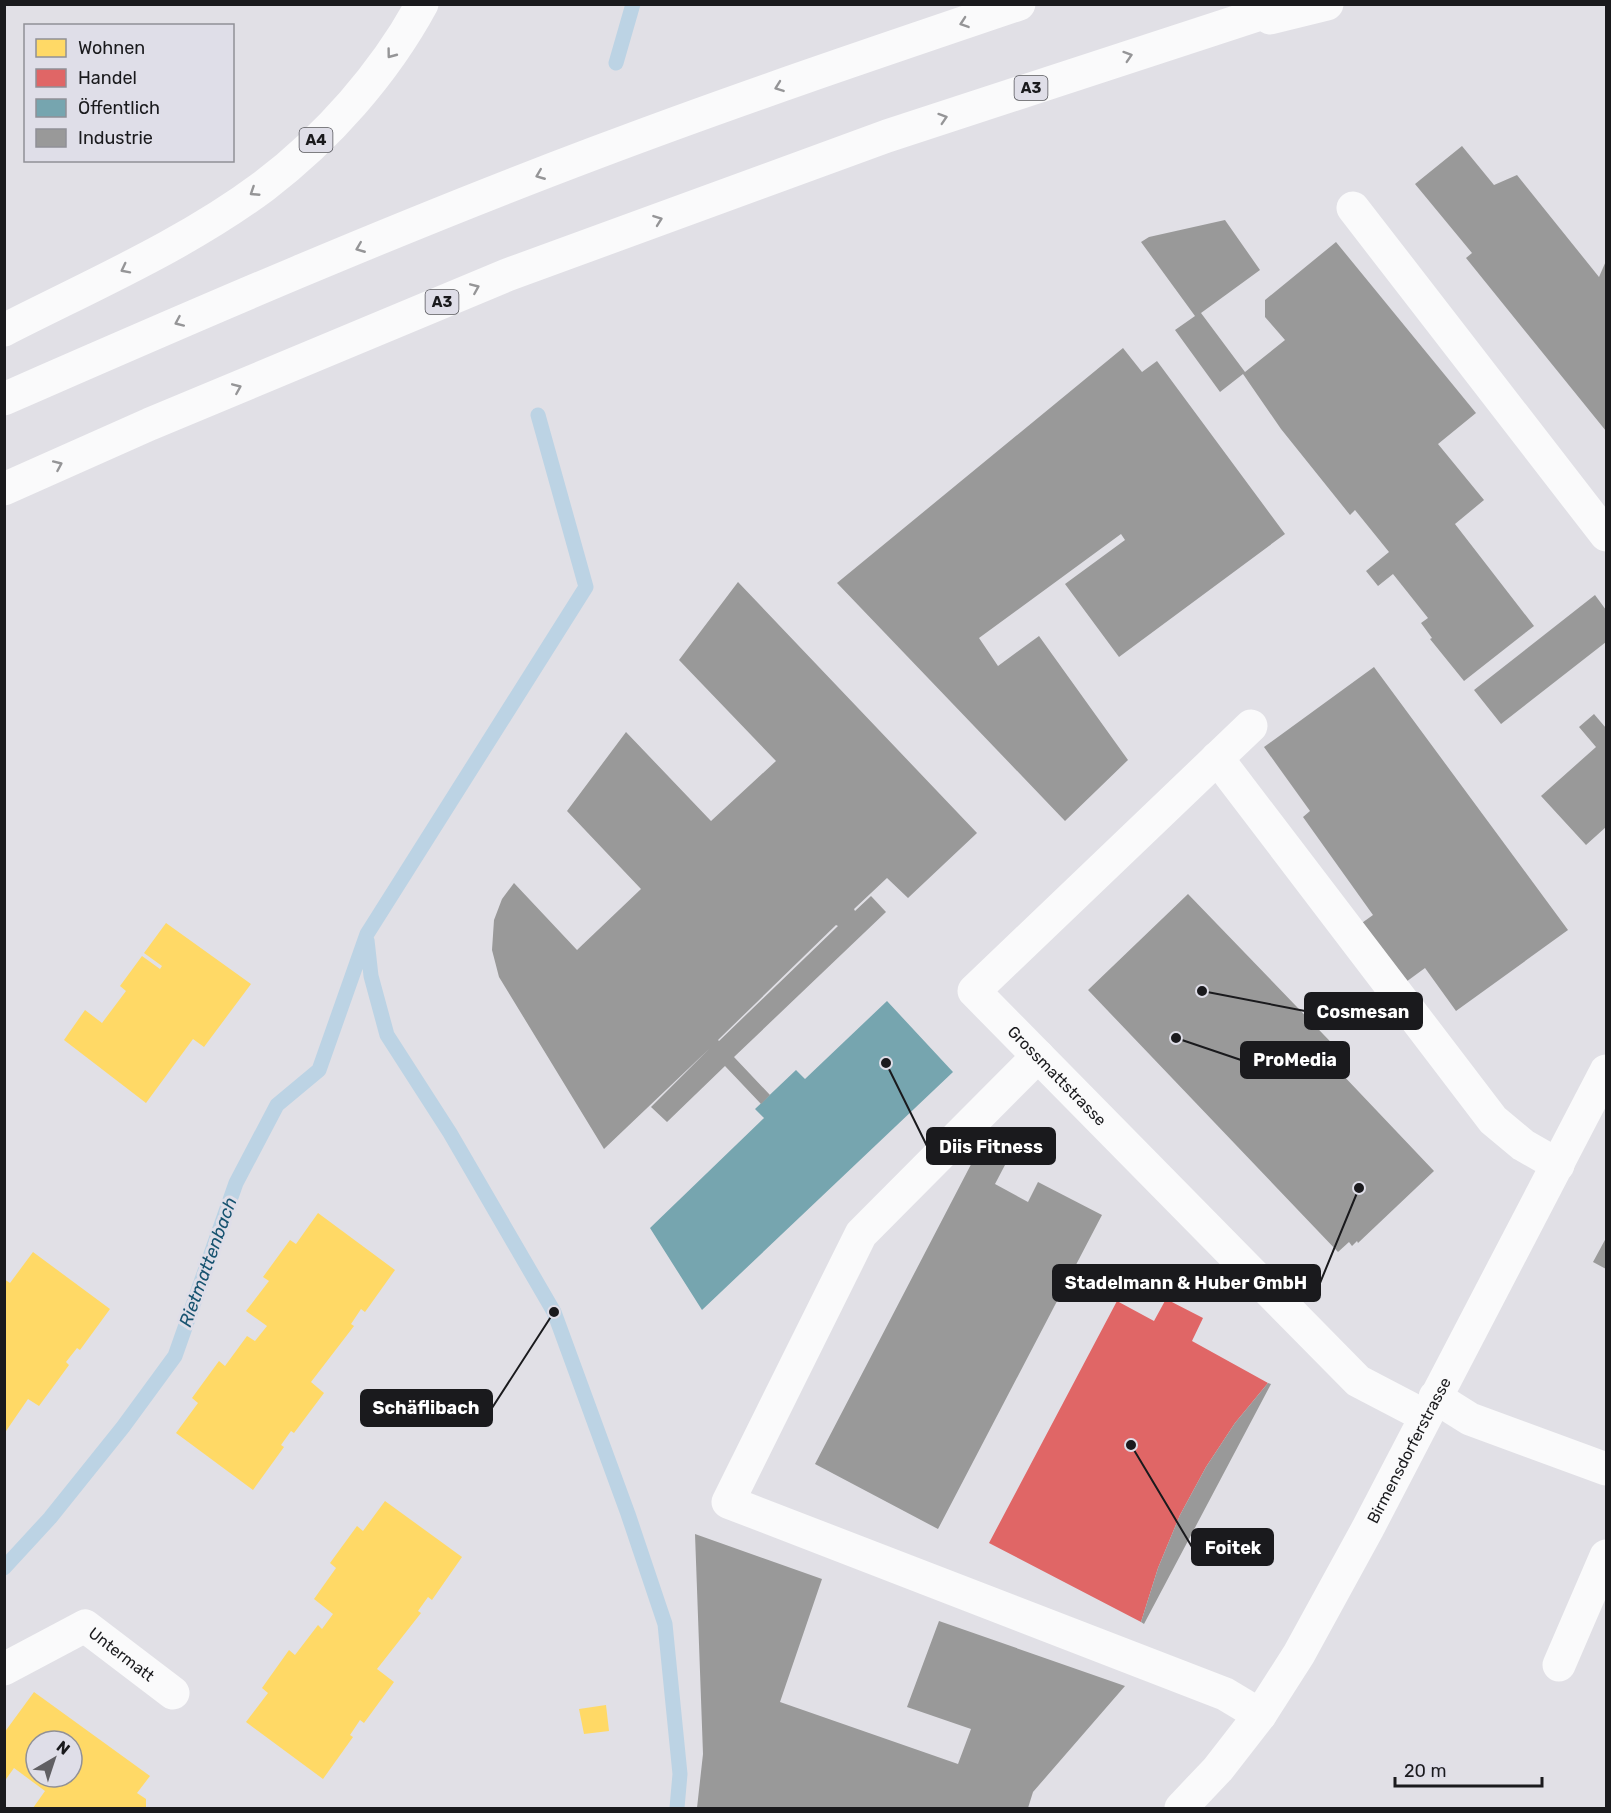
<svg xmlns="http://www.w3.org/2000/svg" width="1611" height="1813" font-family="Rubik,sans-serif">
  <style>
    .homes { fill: #ffd966; fill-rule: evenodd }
    .shops { fill: #e06666 }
    .public { fill: #76a5af }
    .industry { fill: #999; fill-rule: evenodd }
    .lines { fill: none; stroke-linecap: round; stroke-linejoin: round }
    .stream { stroke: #bcd3e4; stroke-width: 15 }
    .minor { stroke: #fafafb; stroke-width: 33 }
    .major { stroke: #fafafb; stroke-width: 33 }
    .highway { stroke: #fafafb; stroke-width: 33 }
    .oneway { stroke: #959597 }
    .labels { text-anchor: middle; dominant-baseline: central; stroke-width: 6; stroke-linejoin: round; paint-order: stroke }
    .shield { fill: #dfdee8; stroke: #55555a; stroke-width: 1.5 }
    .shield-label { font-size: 15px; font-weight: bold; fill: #1a1a1d }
    .street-label { font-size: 16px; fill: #1a1a1d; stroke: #dfdee8 }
    .water-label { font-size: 18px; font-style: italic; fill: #175370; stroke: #dfdee8 }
    .leader { fill: none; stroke: #1a1a1d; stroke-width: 2 }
    .callout-dot { fill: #1a1a1d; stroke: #dfdee8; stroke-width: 2 }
    .callout { fill: #1a1a1d; stroke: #1a1a1d; stroke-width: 2 }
    .callout-label { font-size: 18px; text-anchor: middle; font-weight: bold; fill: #fff }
  </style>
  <rect width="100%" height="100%" fill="#e1e0e6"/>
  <path class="homes" d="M 166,923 L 251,984 L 204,1047 L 193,1039 L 146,1103 L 64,1040 L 85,1010 L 102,1023 L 126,991 L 120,986 L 142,956 L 160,969 L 162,966 L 144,953 Z
    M 318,1213 L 395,1270 L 365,1312 L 361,1309 L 351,1324 L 354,1326 L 311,1382 L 324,1393 L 294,1433 L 291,1431 L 281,1445 L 284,1447 L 253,1490 L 176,1433 L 198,1403 L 192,1398 L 219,1361 L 225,1366 L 247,1336 L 255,1341 L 267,1326 L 246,1311 L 269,1281 L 263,1277 L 290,1240 L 296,1244 Z
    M 33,1252 L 110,1309 L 80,1350 L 77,1348 L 66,1362 L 69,1365 L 39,1406 L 28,1399 L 4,1434 L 4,1279 L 10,1283 Z
    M 385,1501 L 462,1557 L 432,1600 L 428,1597 L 418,1611 L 421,1613 L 377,1669 L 394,1682 L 364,1723 L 360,1720 L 350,1735 L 353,1737 L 323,1779 L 246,1722 L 268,1693 L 262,1688 L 289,1650 L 295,1655 L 318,1625 L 322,1629 L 333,1614 L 314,1599 L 336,1568 L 330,1563 L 357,1526 L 363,1531 Z
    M 34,1692 L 150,1776 L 137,1793 L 146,1799 L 146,1808 L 33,1808 L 45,1791 L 14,1768 L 4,1782 L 4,1733 ZM 36,1741 L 72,1741 L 72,1777 L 36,1777 Z
    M 606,1705 L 609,1731 L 584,1734 L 579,1709 Z"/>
  <path class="shops" d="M 1166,1299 L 1203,1318 L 1192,1341 L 1268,1383 L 1235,1423 L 1206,1467 L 1180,1515 L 1158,1568 L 1141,1622 L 989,1543 L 1117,1301 L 1154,1321 Z"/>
  <path class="public" d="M 887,1001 L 953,1072 L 702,1310 L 650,1228 L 764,1118 L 755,1109 L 796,1070 L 805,1079 Z"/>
  <path class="industry" d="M 1462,146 L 1494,185 L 1517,175 L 1599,277 L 1606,261 L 1606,431 L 1466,258 L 1472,253 L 1415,184 Z
    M 1225,220 L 1260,270 L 1201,313 L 1245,372 L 1285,340 L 1265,317 L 1265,300 L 1336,242 L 1476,413 L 1438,444 L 1484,500 L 1455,524 L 1534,626 L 1464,681 L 1430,639 L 1432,638 L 1421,623 L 1428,618 L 1393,574 L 1378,586 L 1366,571 L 1389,552 L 1355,510 L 1350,515 L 1281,429 L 1243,374 L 1220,392 L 1175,330 L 1195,316 L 1141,242 L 1149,237 Z
    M 1123,348 L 1142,372 L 1157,361 L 1285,534 L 1119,657 L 1065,584 L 1125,540 L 1121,534 L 979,638 L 998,666 L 1039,636 L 1128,760 L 1065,821 L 837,583 Z
    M 738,582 L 977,833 L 908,898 L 887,878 L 854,909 L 855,911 L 871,896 L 886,912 L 734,1057 L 770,1095 L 761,1104 L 725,1066 L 667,1122 L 651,1107 L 709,1049 L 604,1149 L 499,977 L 492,950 L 494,920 L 502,899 L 514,883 L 577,950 L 641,889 L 567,811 L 626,732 L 711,821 L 776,761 L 679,660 ZM 836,925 L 838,926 L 719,1041 L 718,1040 Z
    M 1595,595 L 1606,610 L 1606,642 L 1501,724 L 1474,690 Z
    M 1374,667 L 1568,930 L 1456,1011 L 1425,968 L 1395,990 L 1352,930 L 1373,915 L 1303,817 L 1310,811 L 1264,747 Z
    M 1594,714 L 1606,728 L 1606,827 L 1586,845 L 1541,796 L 1596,747 L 1579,727 Z
    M 1188,894 L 1350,1062 L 1340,1072 L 1434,1171 L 1358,1243 L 1357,1241 L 1352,1246 L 1349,1242 L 1338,1252 L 1088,990 Z
    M 978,1151 L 1005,1165 L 995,1184 L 1028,1202 L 1038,1182 L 1102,1215 L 938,1529 L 815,1464 Z
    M 1606,1238 L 1606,1269 L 1593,1262 Z
    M 1268,1383 L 1271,1384 L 1144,1624 L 1141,1622 L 1158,1568 L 1180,1515 L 1206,1467 L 1235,1423 Z
    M 695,1534 L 822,1579 L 780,1702 L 958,1764 L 971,1729 L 907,1707 L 939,1621 L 1125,1686 L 1033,1792 L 1028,1808 L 697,1808 L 703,1754 Z"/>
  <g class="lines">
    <path class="stream" d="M 616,63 L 633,4
      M 367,940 L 371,976 L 387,1035 L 450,1133 L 554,1312 L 628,1514 L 665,1624 L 680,1774 L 677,1808
      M 4,1568 L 50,1518 L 123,1427 L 175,1356 L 236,1183 L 277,1105 L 319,1070 L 367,934 L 586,587 L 538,415"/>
    <g class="minor">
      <path d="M 1353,208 L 1606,535"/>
      <path id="s1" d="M 1251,726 L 974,991 L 1358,1381 L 1425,1416"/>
      <path d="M 1217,758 L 1493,1120 L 1523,1145 L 1558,1165"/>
      <path d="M 1038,1056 L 861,1234 L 728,1502 L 1225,1694 L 1260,1715"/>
      <path d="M 1435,1397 L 1470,1419 L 1606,1469"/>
      <path d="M 1559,1665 L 1606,1556"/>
      <path id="s2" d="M 4,1669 L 85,1626 L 173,1693"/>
    </g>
    <path class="major" id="s3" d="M 1181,1808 L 1218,1769 L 1260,1715 L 1299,1654 L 1368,1528 L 1606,1071"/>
    <path class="highway" d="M 1270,18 L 1327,4
      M 4,330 C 92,285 185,245 264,186 C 327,138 384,74 422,4
      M 4,399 C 200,313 396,228 595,153 C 735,100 877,52 1019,4
      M 4,489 L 150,424 L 507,275 L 887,136 L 1291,4"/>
  </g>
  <defs><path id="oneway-chevron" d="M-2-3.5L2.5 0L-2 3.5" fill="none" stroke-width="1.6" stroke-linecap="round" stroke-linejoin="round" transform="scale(1.5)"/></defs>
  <g class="oneway">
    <use href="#oneway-chevron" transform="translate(964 23) rotate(161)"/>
    <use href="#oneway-chevron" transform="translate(391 54) rotate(127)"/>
    <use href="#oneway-chevron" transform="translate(1128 56) rotate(-18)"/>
    <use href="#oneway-chevron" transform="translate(779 87) rotate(160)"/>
    <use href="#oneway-chevron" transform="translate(943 118) rotate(-18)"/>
    <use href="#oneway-chevron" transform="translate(540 175) rotate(158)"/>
    <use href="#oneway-chevron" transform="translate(254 192) rotate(147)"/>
    <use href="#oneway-chevron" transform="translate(658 220) rotate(-20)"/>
    <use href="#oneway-chevron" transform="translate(360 248) rotate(158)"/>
    <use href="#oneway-chevron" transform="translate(125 269) rotate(153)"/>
    <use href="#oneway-chevron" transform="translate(475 288) rotate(-23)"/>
    <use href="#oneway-chevron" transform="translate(179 322) rotate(156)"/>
    <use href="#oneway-chevron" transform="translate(237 388) rotate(-23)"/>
    <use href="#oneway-chevron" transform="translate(58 465) rotate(-24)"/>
  </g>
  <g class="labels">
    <g class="shield">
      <rect x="1014.5" y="76" width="33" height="24" rx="4.5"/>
      <rect x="299.5" y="128" width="33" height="24" rx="4.5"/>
      <rect x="425.5" y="290" width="33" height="24" rx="4.5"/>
    </g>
    <g class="shield-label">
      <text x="1031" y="88">A3</text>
      <text x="316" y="140">A4</text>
      <text x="442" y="302">A3</text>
    </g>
    <g class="street-label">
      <text stroke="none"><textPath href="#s1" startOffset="502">Grossmattstrasse</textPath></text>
      <text stroke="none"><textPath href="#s3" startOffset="426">Birmensdorferstrasse</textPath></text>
      <text stroke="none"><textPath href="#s2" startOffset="138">Untermatt</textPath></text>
    </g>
    <g class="water-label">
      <text transform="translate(208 1262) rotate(-70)">Rietmattenbach</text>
    </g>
  </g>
  <path class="leader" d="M1202 991L1305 1011M1176 1038L1241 1060M886 1063L927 1146M1359 1188L1320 1283M554 1312L492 1408M1131 1445L1192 1547"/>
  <g class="callout-dot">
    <circle cx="1202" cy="991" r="6"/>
    <circle cx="1176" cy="1038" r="6"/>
    <circle cx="886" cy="1063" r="6"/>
    <circle cx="1359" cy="1188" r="6"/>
    <circle cx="554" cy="1312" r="6"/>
    <circle cx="1131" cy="1445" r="6"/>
  </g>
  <g class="callout">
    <rect x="1305" y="993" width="117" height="36" rx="6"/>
    <rect x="1241" y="1042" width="108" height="36" rx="6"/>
    <rect x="927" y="1128" width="128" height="36" rx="6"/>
    <rect x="1053" y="1265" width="267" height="36" rx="6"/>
    <rect x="361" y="1390" width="131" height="36" rx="6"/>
    <rect x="1192" y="1529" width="81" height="36" rx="6"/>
  </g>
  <g class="callout-label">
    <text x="1363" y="1018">Cosmesan</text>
    <text x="1295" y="1066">ProMedia</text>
    <text x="991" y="1153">Diis Fitness</text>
    <text x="1186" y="1289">Stadelmann &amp; Huber GmbH</text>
    <text x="426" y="1414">Schäflibach</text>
    <text x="1233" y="1554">Foitek</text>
  </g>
  <rect width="1611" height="1813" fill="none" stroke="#1a1a1d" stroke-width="12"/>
  <rect x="24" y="24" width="210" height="138" fill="#dfdee8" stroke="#909097" stroke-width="1.5"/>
  <rect x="36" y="39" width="30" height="18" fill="#ffd966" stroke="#909097" stroke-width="1.5"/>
  <text x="78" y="54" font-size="18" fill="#1a1a1d">Wohnen</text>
  <rect x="36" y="69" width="30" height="18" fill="#e06666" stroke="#909097" stroke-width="1.5"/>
  <text x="78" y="84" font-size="18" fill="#1a1a1d">Handel</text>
  <rect x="36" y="99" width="30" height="18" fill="#76a5af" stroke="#909097" stroke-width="1.5"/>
  <text x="78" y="114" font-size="18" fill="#1a1a1d">Öffentlich</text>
  <rect x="36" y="129" width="30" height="18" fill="#999999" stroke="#909097" stroke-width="1.5"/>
  <text x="78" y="144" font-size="18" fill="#1a1a1d">Industrie</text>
  <g transform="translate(54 1759) rotate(39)"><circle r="28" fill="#dfdee8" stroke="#909097" stroke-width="1.5"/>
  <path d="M0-4.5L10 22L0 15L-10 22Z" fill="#605f63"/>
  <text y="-9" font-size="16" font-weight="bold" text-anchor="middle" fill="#1a1a1d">N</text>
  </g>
  <path d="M1395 1777v9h147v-9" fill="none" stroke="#1a1a1d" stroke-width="3"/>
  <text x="1404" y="1777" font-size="18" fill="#1a1a1d" stroke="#dfdee8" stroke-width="4.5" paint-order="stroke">20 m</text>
</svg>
